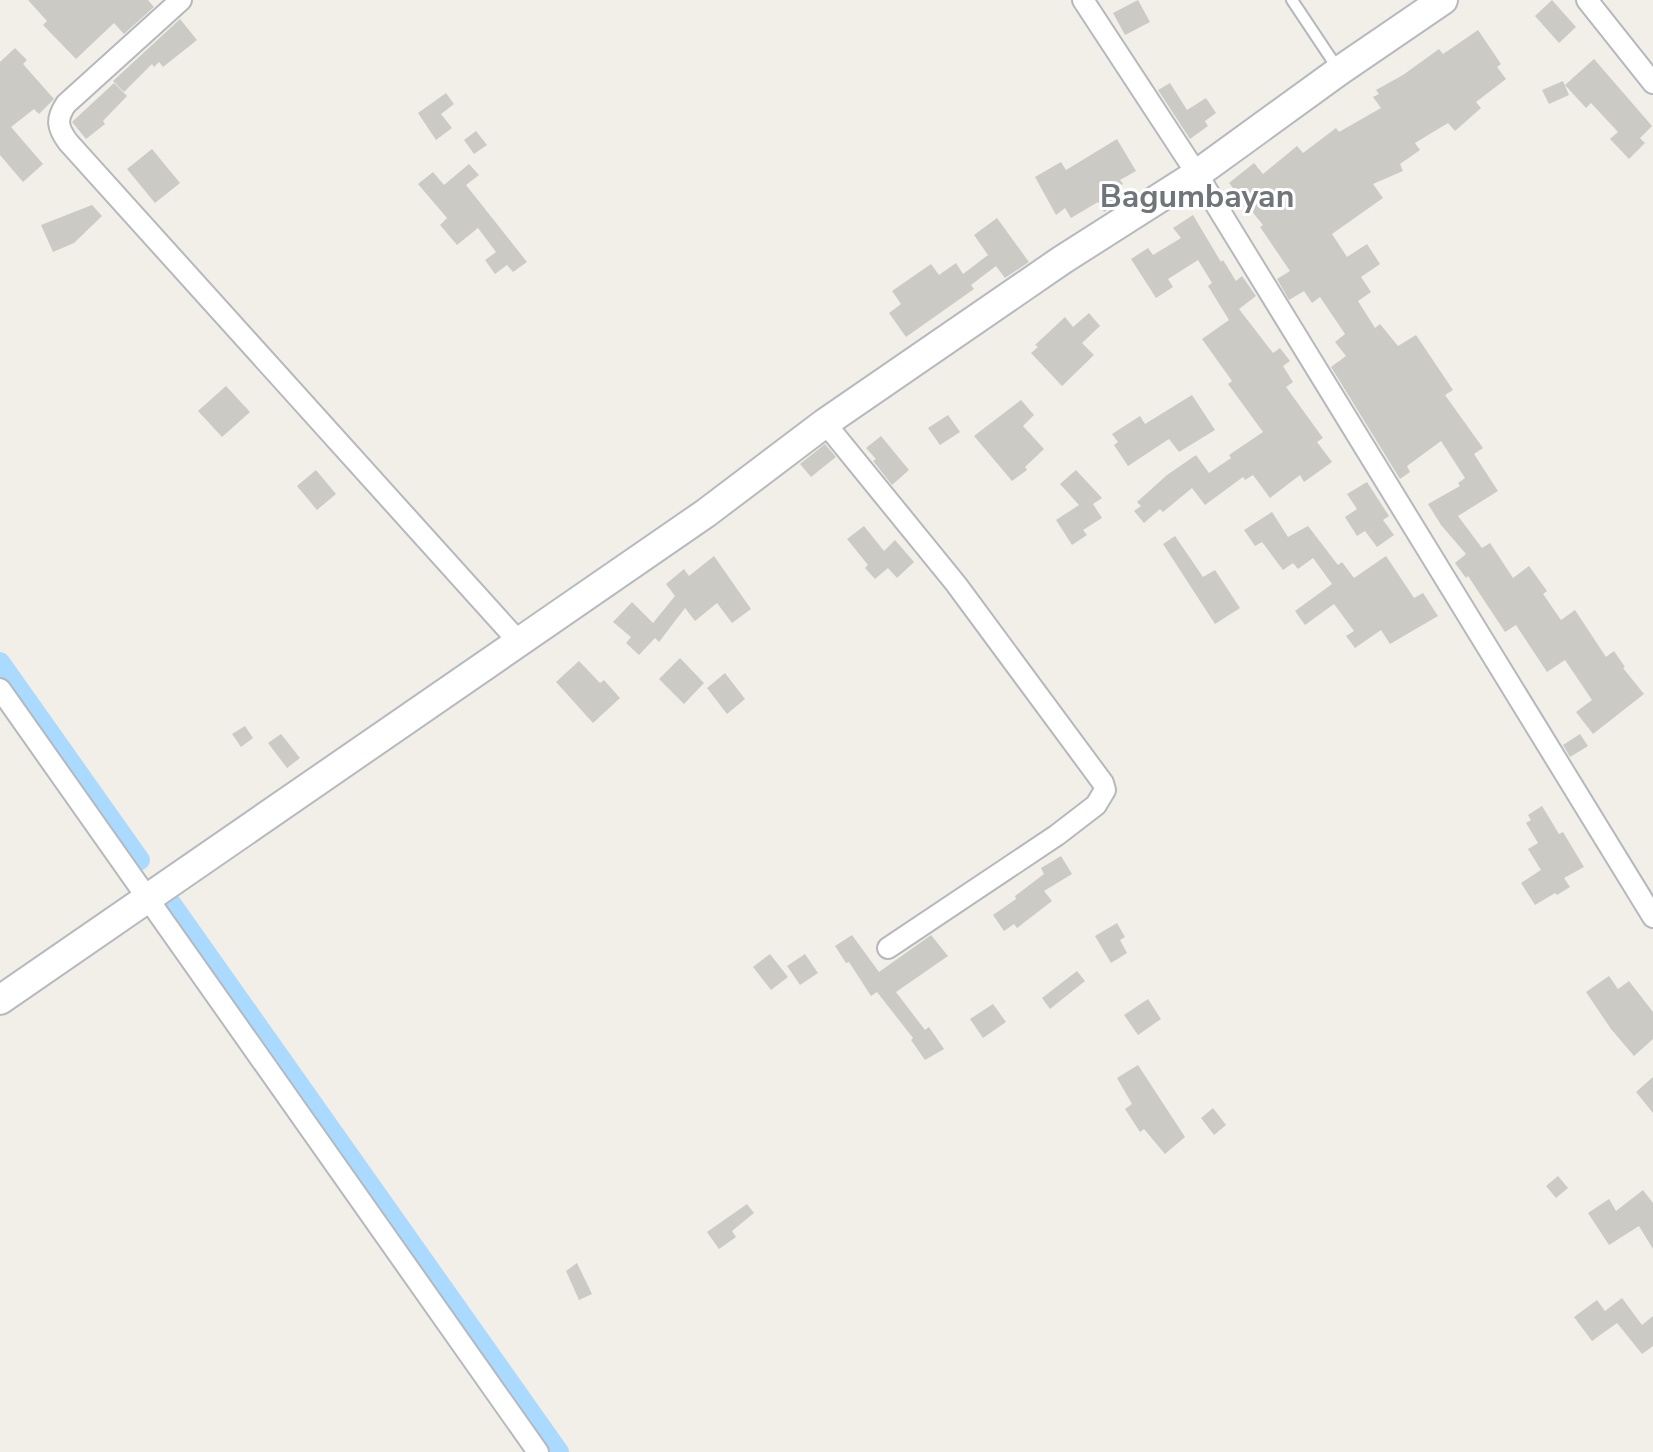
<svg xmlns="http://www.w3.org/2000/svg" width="1653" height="1452" font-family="'Nunito Sans',sans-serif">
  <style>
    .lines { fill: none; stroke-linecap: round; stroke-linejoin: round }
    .canal { stroke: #aadaff; stroke-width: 20 }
    .building { fill: #cccac5 }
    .service-casing { stroke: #b5b8bc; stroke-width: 14 }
    .minor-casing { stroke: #b5b8bc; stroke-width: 24 }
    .secondary-casing { stroke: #b6babf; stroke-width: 32 }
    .service { stroke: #fff; stroke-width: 10 }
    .minor { stroke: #fff; stroke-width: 20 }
    .secondary { stroke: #fff; stroke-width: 28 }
    .labels { text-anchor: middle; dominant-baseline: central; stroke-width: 6; stroke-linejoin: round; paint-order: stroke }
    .quarter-label { font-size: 32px; font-weight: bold; fill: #70757a; stroke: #fff }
  </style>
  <rect width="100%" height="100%" fill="#f1efe8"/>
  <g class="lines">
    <path class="canal" d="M 0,662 L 140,860
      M 171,903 L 559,1452"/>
  </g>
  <path class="building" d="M 28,0 L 148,0 L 154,7 L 124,34 L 114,23 L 76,59 L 43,25 L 47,21 Z
    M 1138,0 L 1150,22 L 1125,35 L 1113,13 Z
    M 1552,0 L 1576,27 L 1559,43 L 1535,16 Z
    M 180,19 L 197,40 L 163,67 L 159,62 L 154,67 L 152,64 L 124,92 L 113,81 Z
    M 1478,30 L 1501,64 L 1497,67 L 1506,79 L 1476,102 L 1481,108 L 1455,131 L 1448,123 L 1415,143 L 1420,150 L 1400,164 L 1403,171 L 1373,184 L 1383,198 L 1332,234 L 1347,257 L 1367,244 L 1380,264 L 1361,277 L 1371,292 L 1358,301 L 1375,328 L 1380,324 L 1398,346 L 1416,335 L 1453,390 L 1445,395 L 1483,448 L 1474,454 L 1498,491 L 1458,516 L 1482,548 L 1490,543 L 1513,578 L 1529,566 L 1547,591 L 1543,594 L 1561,620 L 1575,610 L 1606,657 L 1614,651 L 1625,667 L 1623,668 L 1644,694 L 1593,734 L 1576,712 L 1592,700 L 1565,660 L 1547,672 L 1516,625 L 1505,632 L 1468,576 L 1466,578 L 1455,563 L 1466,554 L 1441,525 L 1428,504 L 1460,486 L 1458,483 L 1465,478 L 1441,441 L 1407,466 L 1410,472 L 1400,479 L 1331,367 L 1346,356 L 1335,342 L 1345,334 L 1320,297 L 1312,303 L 1304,291 L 1289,300 L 1277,279 L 1290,271 L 1260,227 L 1263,225 L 1229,183 L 1254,163 L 1263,174 L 1297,146 L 1303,153 L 1336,128 L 1339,132 L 1381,108 L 1373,97 L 1379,94 L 1376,90 L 1403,75 L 1439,49 L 1443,54 Z
    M 15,48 L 27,60 L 23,64 L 54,99 L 39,114 L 34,109 L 11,127 L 43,164 L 23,182 L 0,155 L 0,62 Z
    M 1594,59 L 1652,126 L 1640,138 L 1645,143 L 1629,159 L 1610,139 L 1618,132 L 1591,103 L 1586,108 L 1565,85 Z
    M 1563,81 L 1569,95 L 1549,104 L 1542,90 Z
    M 114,83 L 127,96 L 103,121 L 105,124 L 86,139 L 72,122 Z
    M 1170,83 L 1187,110 L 1206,98 L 1216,113 L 1205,121 L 1208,126 L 1190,139 L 1158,90 Z
    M 446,93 L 454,104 L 441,114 L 452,128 L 436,140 L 418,113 Z
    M 476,131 L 487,145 L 474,154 L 464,140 Z
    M 1117,139 L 1136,171 L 1120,180 L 1123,184 L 1111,191 L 1118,203 L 1104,212 L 1098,202 L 1071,218 L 1065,208 L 1056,215 L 1035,177 L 1061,162 L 1066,170 Z
    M 152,149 L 180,183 L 155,203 L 127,169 Z
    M 469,164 L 479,175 L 466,185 L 527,262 L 513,272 L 507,265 L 495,274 L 485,260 L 496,252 L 478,228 L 457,245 L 440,225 L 447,218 L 418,184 L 433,172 L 444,185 Z
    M 92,205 L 102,216 L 74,243 L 53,252 L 41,225 Z
    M 1193,215 L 1221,262 L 1223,260 L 1236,281 L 1242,276 L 1256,296 L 1239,309 L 1273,353 L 1280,348 L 1290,361 L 1283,366 L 1293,382 L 1286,387 L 1323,438 L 1317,442 L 1332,462 L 1304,482 L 1300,475 L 1270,498 L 1253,475 L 1245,480 L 1243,477 L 1205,505 L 1192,488 L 1163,512 L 1160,509 L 1144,523 L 1134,511 L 1141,506 L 1137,502 L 1167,475 L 1196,455 L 1209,473 L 1231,458 L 1229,455 L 1263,432 L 1228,384 L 1232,381 L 1202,339 L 1229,320 L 1208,286 L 1212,283 L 1198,260 L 1168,279 L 1173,287 L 1156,298 L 1131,259 L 1148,248 L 1153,255 L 1181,238 L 1173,228 Z
    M 997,218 L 1029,262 L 1005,278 L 996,266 L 971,285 L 974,289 L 906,337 L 889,313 L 901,304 L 892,291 L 931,264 L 939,275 L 956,263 L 963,274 L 988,255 L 974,235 Z
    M 1089,313 L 1100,326 L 1082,343 L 1094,355 L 1062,386 L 1031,353 L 1038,347 L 1035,345 L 1065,317 L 1073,327 Z
    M 226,386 L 250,412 L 222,437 L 198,411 Z
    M 1192,395 L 1215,430 L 1179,452 L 1169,439 L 1128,466 L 1114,445 L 1118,442 L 1112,434 L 1140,416 L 1145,424 Z
    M 1021,400 L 1034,415 L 1023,426 L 1044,449 L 1025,467 L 1027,470 L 1012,481 L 974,436 Z
    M 948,415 L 960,432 L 940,445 L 928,428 Z
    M 881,436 L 909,470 L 892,485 L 873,461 L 876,459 L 866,448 Z
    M 825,444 L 836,457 L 811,477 L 800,464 Z
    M 316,470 L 336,494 L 317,510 L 297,486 Z
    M 1076,470 L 1102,498 L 1093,504 L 1102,518 L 1083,530 L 1087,535 L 1072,545 L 1056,520 L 1079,505 L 1060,484 Z
    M 1367,482 L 1389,516 L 1383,520 L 1394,535 L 1377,547 L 1365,531 L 1357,536 L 1345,517 L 1357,509 L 1347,494 Z
    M 1272,512 L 1288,537 L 1308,526 L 1338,565 L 1342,562 L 1354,578 L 1386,556 L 1414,598 L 1423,593 L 1438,616 L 1390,644 L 1381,630 L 1355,648 L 1346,636 L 1354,631 L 1334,604 L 1305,625 L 1295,611 L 1332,584 L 1313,558 L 1298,569 L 1293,563 L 1283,570 L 1262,542 L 1255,546 L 1244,530 Z
    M 864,526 L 884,551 L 895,540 L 914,562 L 897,578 L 888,568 L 875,579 L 865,568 L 868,565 L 847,539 Z
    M 1175,536 L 1203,577 L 1215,570 L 1240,608 L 1215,624 L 1163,544 Z
    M 714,556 L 751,609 L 732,623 L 717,603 L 695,621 L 685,608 L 659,642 L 655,638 L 639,655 L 626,643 L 631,637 L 613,622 L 632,602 L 653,623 L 675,596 L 666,584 L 684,569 L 689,576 Z
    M 680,658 L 704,683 L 684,704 L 659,679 Z
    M 579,661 L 600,683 L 604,680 L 620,698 L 593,723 L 556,682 Z
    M 725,673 L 745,699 L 727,714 L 707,688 Z
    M 245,726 L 253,738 L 241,747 L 232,734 Z
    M 281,734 L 300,758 L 287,768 L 268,743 Z
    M 1580,734 L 1588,746 L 1570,757 L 1563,745 Z
    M 1542,806 L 1559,834 L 1563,832 L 1584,867 L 1564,878 L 1570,887 L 1557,895 L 1555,893 L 1535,905 L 1521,883 L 1541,870 L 1528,849 L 1538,843 L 1526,823 L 1531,820 L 1528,815 Z
    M 1061,856 L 1072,874 L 1044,891 L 1052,901 L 1017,928 L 1014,924 L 1004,931 L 993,915 L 1016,899 L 1015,896 L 1044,874 L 1041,868 Z
    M 1117,923 L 1125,937 L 1120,940 L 1127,953 L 1111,963 L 1095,936 Z
    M 852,935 L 879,972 L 931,935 L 948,956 L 896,992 L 925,1030 L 929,1027 L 944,1049 L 925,1060 L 911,1040 L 913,1038 L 877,992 L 871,996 L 849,962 L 846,963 L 835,946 Z
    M 770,954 L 788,977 L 771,990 L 753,967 Z
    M 805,954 L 818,973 L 800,985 L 787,966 Z
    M 1077,971 L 1085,981 L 1050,1009 L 1042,998 Z
    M 1609,976 L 1618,989 L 1629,981 L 1653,1012 L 1653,1039 L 1634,1056 L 1611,1029 L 1586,992 Z
    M 1148,999 L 1161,1019 L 1138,1035 L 1124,1015 Z
    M 993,1004 L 1006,1022 L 983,1038 L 970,1019 Z
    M 1138,1065 L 1185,1137 L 1165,1154 L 1144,1129 L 1140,1132 L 1125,1109 L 1132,1104 L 1117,1078 Z
    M 1653,1077 L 1653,1113 L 1636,1092 Z
    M 1213,1108 L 1226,1125 L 1214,1135 L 1201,1118 Z
    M 1558,1176 L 1568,1188 L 1556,1198 L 1546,1186 Z
    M 1643,1190 L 1653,1203 L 1653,1249 L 1639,1226 L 1609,1245 L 1588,1213 L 1609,1199 L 1616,1211 Z
    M 747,1204 L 754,1213 L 732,1231 L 736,1237 L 719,1249 L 707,1232 Z
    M 577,1263 L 592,1294 L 579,1300 L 566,1271 Z
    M 1622,1298 L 1642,1325 L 1653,1316 L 1653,1346 L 1642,1354 L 1617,1323 L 1592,1341 L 1574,1317 L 1597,1300 L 1605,1311 Z"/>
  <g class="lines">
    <defs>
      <path id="service" d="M 1292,0 L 1338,69"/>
      <path id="minor" d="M 181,0 L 66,104 C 56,119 57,127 68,142 L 519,642
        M 1083,0 L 1197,174 L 1653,917
        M 1587,0 L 1653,83
        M 825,423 L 956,584 L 1103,783 L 1105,790 L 1096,805 L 1057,835 L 888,948
        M 0,689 L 538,1452"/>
      <path id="secondary" d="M 0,1000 L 706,513 L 825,423 L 1062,260 L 1197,174 L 1339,71 L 1443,0"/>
    </defs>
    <use href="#service" class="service-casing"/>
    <use href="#minor" class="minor-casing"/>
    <use href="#secondary" class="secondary-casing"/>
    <use href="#service" class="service"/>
    <use href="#minor" class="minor"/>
    <use href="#secondary" class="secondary"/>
  </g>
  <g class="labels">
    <g class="quarter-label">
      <text x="1197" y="196">Bagumbayan</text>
    </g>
  </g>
</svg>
